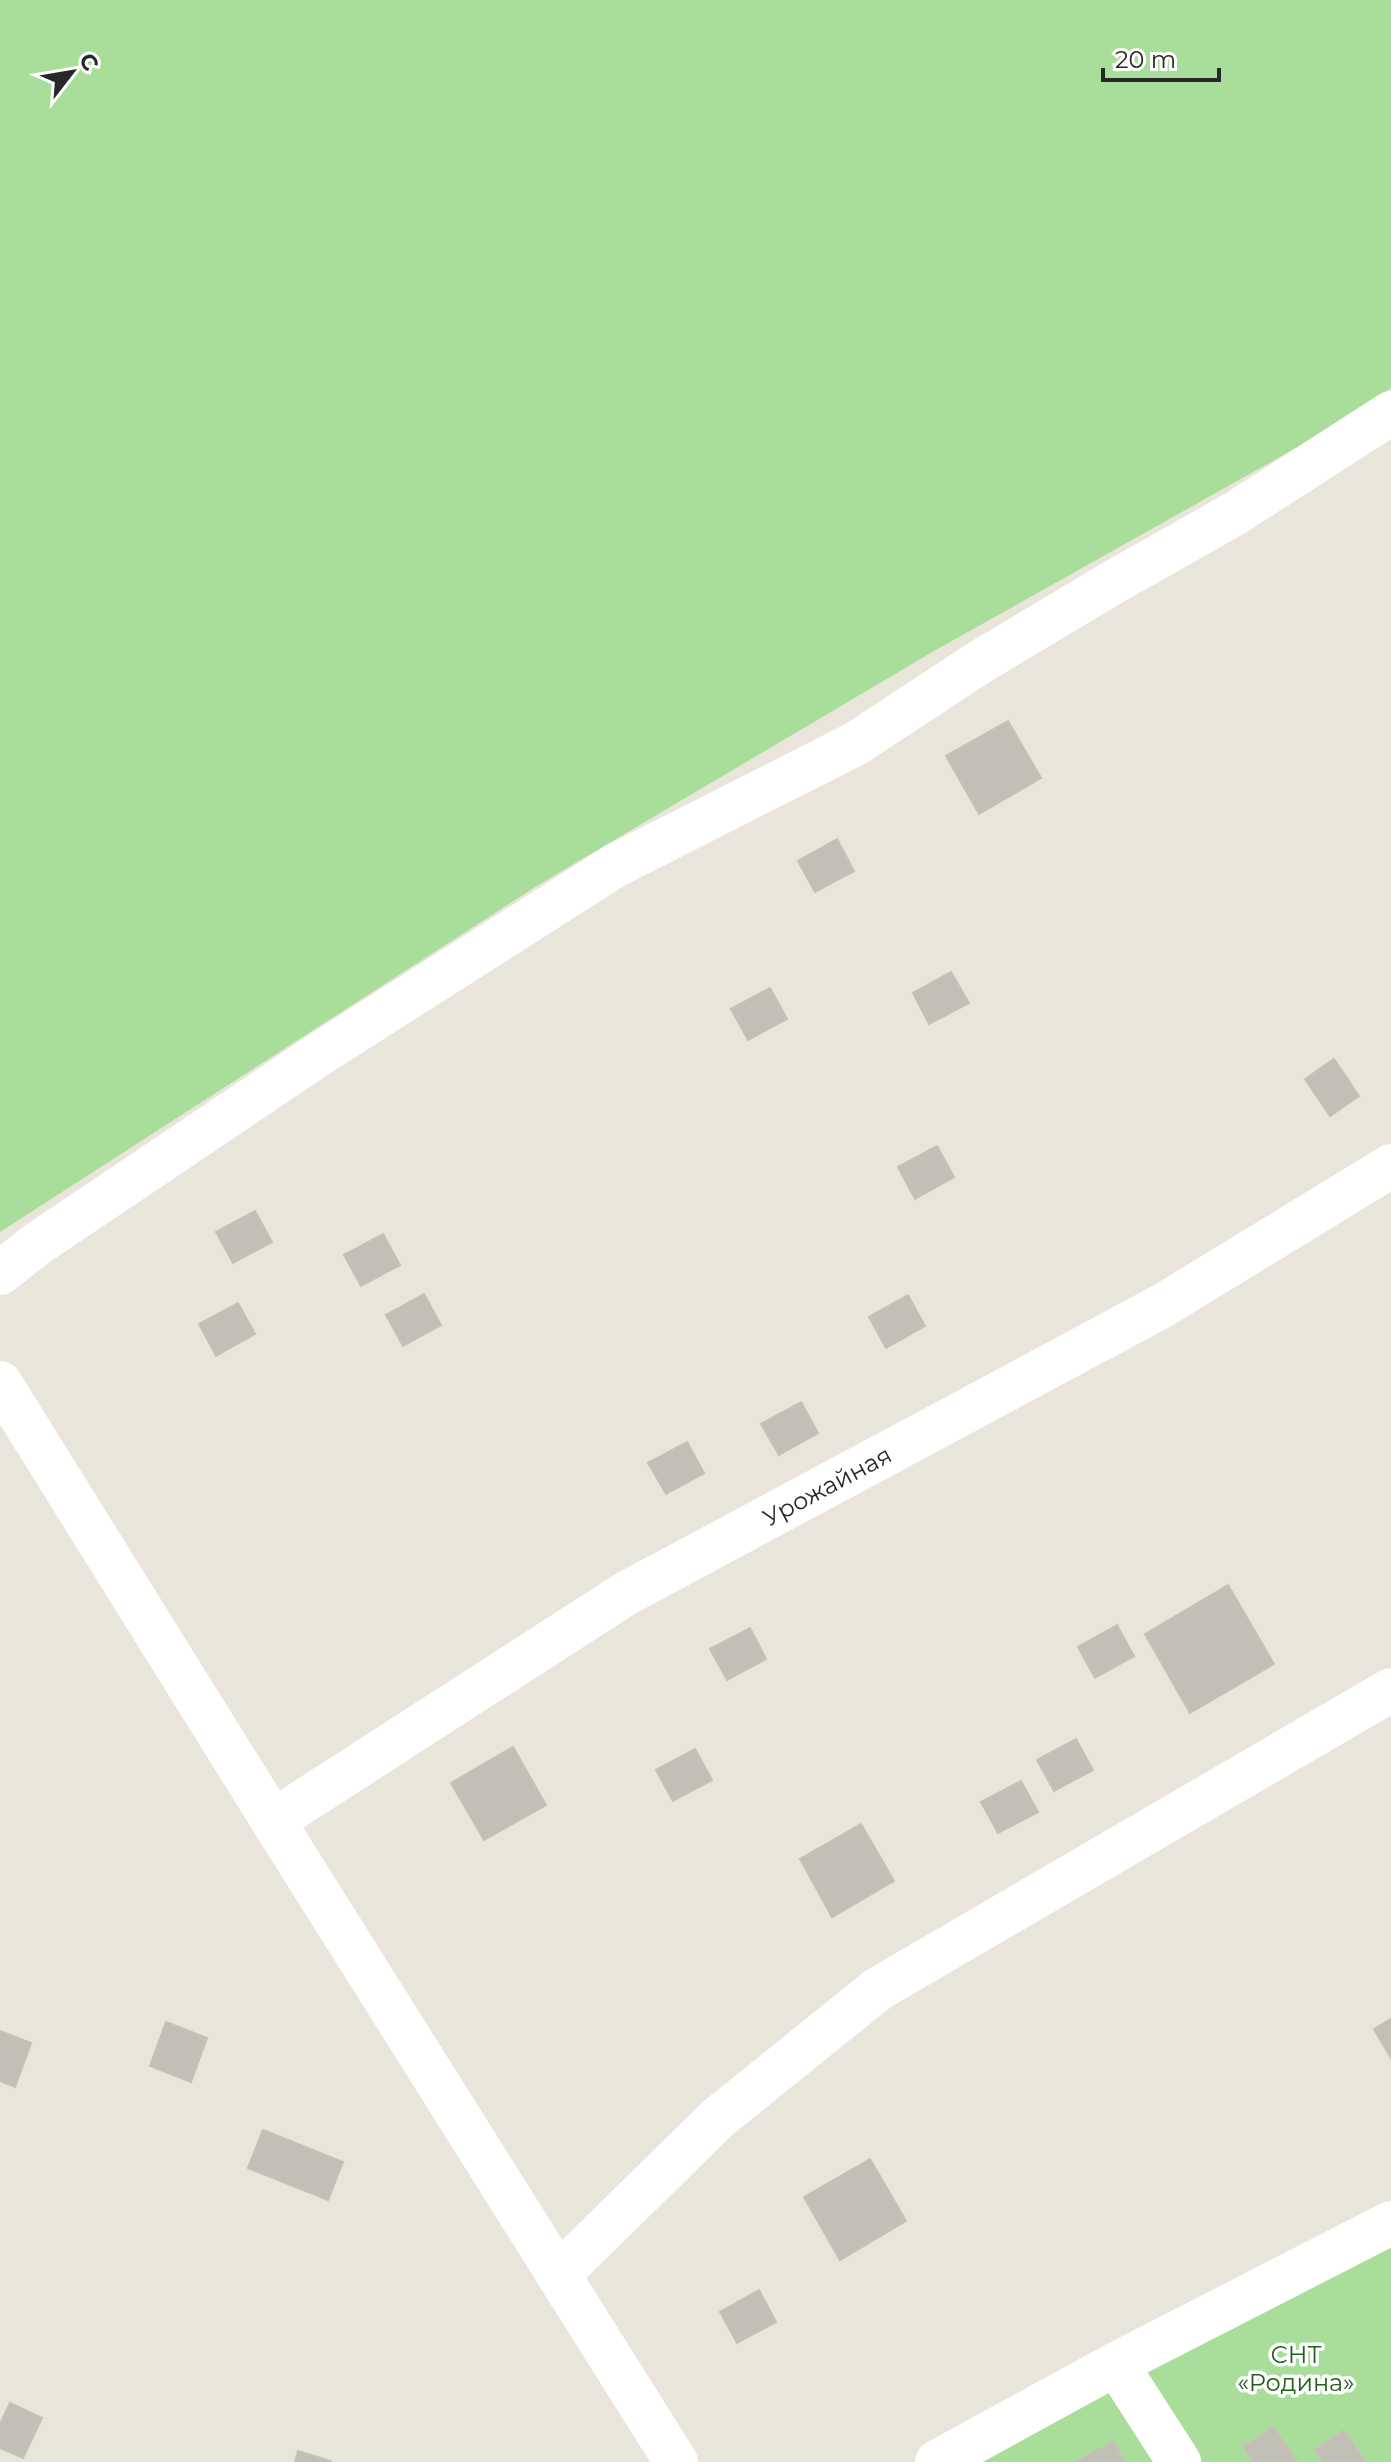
<svg xmlns="http://www.w3.org/2000/svg" width="1391" height="2462" font-family="Montserrat,sans-serif">
  <style>
    .green { fill: #a9de9a }
    .building { fill: #c2bfb7; stroke: #c5c1b5; stroke-width: 2 }
    .lines { fill: none; stroke-linecap: round; stroke-linejoin: round }
    .minor { stroke: #fff; stroke-width: 44 }
    .labels { text-anchor: middle; dominant-baseline: central; stroke-width: 7; stroke-linejoin: round; paint-order: stroke }
    .street-label { font-size: 24px; fill: #282828; stroke: #fff }
    .park-label { font-size: 24px; fill: #23601d; stroke: #fff }
  </style>
  <rect width="100%" height="100%" fill="#eae5db"/>
  <path class="green" d="M 0,0 L 1391,0 L 1391,388 L 1362,411 L 934,651 L 540,884 L 0,1232 Z
    M 1391,2206 L 1391,2462 L 929,2462 Z"/>
  <path class="building" d="M 1008,721 L 1041,778 L 979,814 L 946,756 Z
    M 837,839 L 854,871 L 815,892 L 798,861 Z
    M 951,972 L 969,1003 L 929,1024 L 913,993 Z
    M 770,988 L 787,1019 L 748,1040 L 731,1009 Z
    M 1334,1059 L 1359,1096 L 1330,1116 L 1305,1079 Z
    M 937,1146 L 954,1177 L 915,1199 L 898,1167 Z
    M 255,1211 L 272,1242 L 233,1263 L 216,1232 Z
    M 383,1234 L 400,1265 L 361,1286 L 344,1255 Z
    M 424,1294 L 441,1325 L 403,1346 L 386,1315 Z
    M 908,1295 L 925,1326 L 886,1348 L 869,1317 Z
    M 238,1303 L 255,1334 L 216,1356 L 199,1324 Z
    M 801,1402 L 818,1433 L 779,1455 L 761,1424 Z
    M 687,1442 L 704,1473 L 666,1494 L 648,1463 Z
    M 1228,1585 L 1274,1664 L 1190,1713 L 1145,1634 Z
    M 1117,1625 L 1134,1656 L 1095,1678 L 1078,1647 Z
    M 750,1628 L 766,1659 L 727,1680 L 710,1649 Z
    M 1076,1739 L 1093,1770 L 1054,1791 L 1037,1760 Z
    M 513,1747 L 546,1805 L 484,1840 L 451,1783 Z
    M 695,1749 L 712,1780 L 673,1801 L 656,1770 Z
    M 1021,1781 L 1038,1812 L 998,1833 L 981,1802 Z
    M 861,1824 L 894,1881 L 832,1917 L 800,1859 Z
    M 1391,2019 L 1391,2058 L 1374,2029 Z
    M 166,2022 L 207,2038 L 191,2082 L 150,2066 Z
    M 0,2031 L 31,2043 L 15,2087 L 0,2081 Z
    M 263,2130 L 343,2162 L 328,2200 L 248,2168 Z
    M 870,2159 L 906,2221 L 840,2260 L 804,2197 Z
    M 759,2290 L 776,2322 L 737,2343 L 720,2312 Z
    M 10,2403 L 42,2418 L 23,2458 L 0,2448 L 0,2424 Z
    M 1273,2427 L 1285,2444 L 1297,2462 L 1254,2462 L 1251,2459 L 1244,2447 Z
    M 1344,2430 L 1356,2448 L 1365,2462 L 1323,2462 L 1315,2450 Z
    M 1113,2441 L 1125,2462 L 1075,2462 L 1103,2447 Z
    M 298,2451 L 324,2459 L 332,2462 L 295,2462 Z"/>
  <g class="lines">
    <g class="minor">
      <path d="M 0,1273 L 37,1244 L 321,1053 L 616,865 L 855,744 L 980,662 L 1112,583 L 1234,514 L 1391,413"/>
      <path d="M 0,1383 L 273,1821 L 676,2462"/>
      <path id="s1" d="M 273,1821 L 625,1594 L 1162,1306 L 1391,1166"/>
      <path d="M 558,2275 L 718,2118 L 878,1989 L 1391,1690"/>
      <path d="M 1116,2364 L 1179,2462"/>
      <path d="M 937,2462 L 1116,2364 L 1391,2223"/>
    </g>
  </g>
  <g class="labels">
    <g class="street-label">
      <text stroke="none"><textPath href="#s1" startOffset="648">Урожайная</textPath></text>
    </g>
    <g class="park-label">
      <text x="1296" y="2354">СНТ<tspan x="1296" dy="28">«Родина»</tspan></text>
    </g>
  </g>
  <g transform="translate(72 72) rotate(59)" stroke="#ffffff" stroke-width="6" paint-order="stroke">
  <path d="M0-6L14 30L0 20L-14 30Z" fill="#282828"/>
  <text y="-12" font-size="22" font-weight="bold" text-anchor="middle" fill="#282828">С</text>
  </g>
  <path d="M1103 68v12h116v-12" fill="none" stroke="#282828" stroke-width="4"/>
  <text x="1115" y="68" font-size="24" fill="#282828" stroke="#ffffff" stroke-width="6" paint-order="stroke">20 m</text>
</svg>
